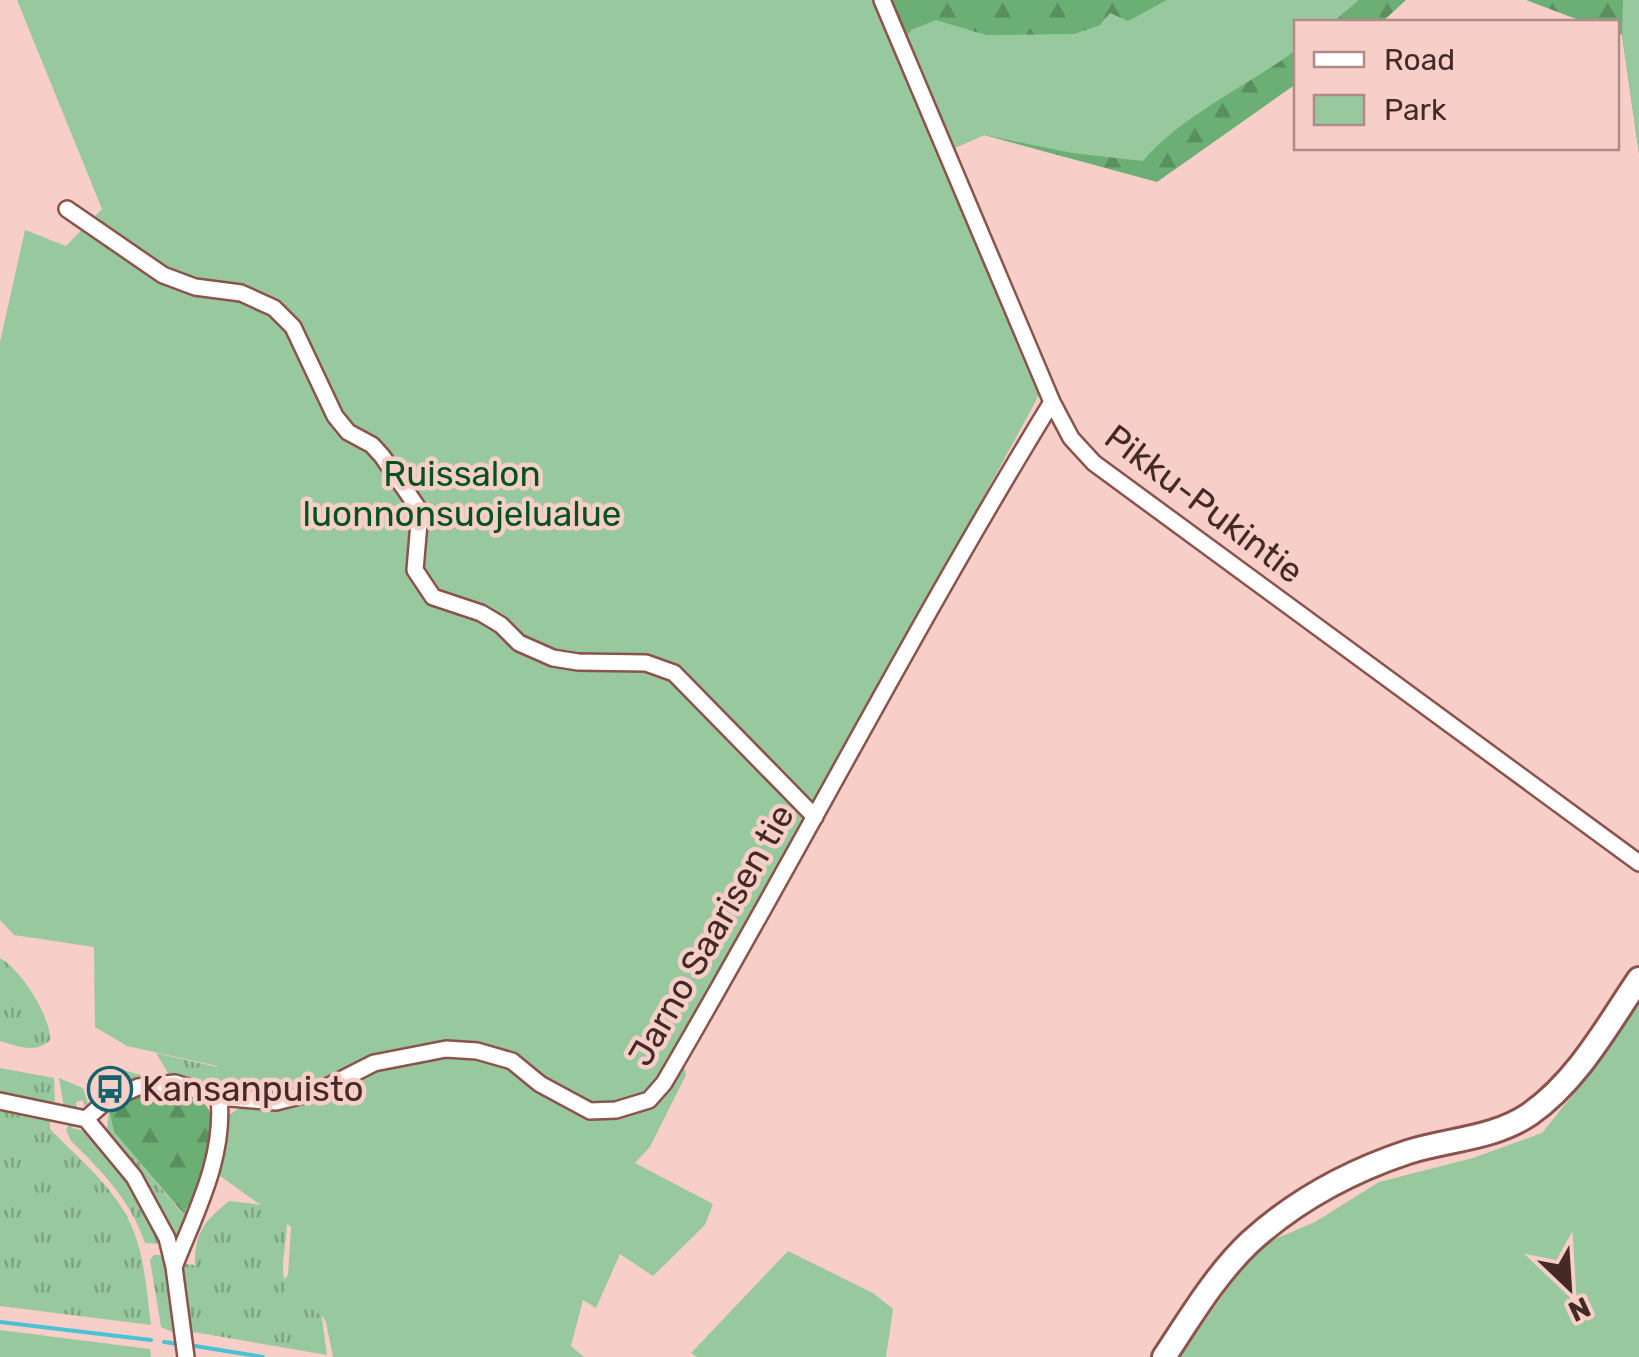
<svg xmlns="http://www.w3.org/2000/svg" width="1639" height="1357" font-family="Rubik,sans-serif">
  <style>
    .grass { fill: url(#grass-tufts) }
    .forest { fill: url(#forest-firs) }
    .green { fill: #98c89e }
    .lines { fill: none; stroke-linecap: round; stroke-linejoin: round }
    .stream { stroke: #49c3d4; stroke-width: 4 }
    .street-casing { stroke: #8c534c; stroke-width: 20 }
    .secondary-casing { stroke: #8c534c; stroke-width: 28 }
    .street { stroke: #fff; stroke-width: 15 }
    .secondary { stroke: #fff; stroke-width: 22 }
    .labels { text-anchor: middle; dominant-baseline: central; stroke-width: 9; stroke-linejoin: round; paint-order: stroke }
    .park-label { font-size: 35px; fill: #00531d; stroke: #f7cec8 }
    .street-label { font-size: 35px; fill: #432a27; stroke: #f7cec8 }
    .poi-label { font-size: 35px; fill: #432a27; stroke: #f7cec8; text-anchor: start }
  </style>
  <defs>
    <pattern id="grass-tufts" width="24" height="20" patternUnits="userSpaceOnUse" patternTransform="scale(2.5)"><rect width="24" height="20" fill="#98c89e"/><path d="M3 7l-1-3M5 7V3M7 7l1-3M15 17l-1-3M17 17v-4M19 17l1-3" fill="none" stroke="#7ea381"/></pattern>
    <pattern id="forest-firs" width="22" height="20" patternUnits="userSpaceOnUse" patternTransform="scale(2.5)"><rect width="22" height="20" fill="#6baf75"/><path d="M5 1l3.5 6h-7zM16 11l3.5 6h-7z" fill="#5a8f60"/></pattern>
  </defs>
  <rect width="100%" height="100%" fill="#f7cec8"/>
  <path class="grass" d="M 0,958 C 21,969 51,1017 50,1040 C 37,1054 16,1046 0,1041 Z
    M 156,1053 L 217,1067 L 215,1086 L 172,1080 Z
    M 0,1068 L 54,1078 L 55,1105 L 0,1096 Z
    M 123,1070 L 152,1078 L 125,1086 L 119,1082 L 108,1086 L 104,1075 Z
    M 59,1078 L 83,1088 L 88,1104 L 84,1105 L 83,1100 L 76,1102 L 77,1107 L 64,1108 Z
    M 0,1105 L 50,1116 L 50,1129 C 79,1159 119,1191 134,1232 C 145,1261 147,1295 151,1325 L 0,1306 Z
    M 109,1110 L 114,1132 L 182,1213 L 191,1205 L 176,1240 L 149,1188 L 111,1142 L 107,1129 Z
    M 70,1122 L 74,1124 L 72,1128 L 88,1132 L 128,1176 L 155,1219 L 161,1244 L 145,1243 C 130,1200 104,1173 71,1141 L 66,1130 Z
    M 229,1201 L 272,1206 L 287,1223 C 284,1276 270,1283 321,1312 L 327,1355 L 188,1331 L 181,1269 L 186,1264 L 195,1265 C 195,1231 204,1222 229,1201 Z
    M 154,1255 L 165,1255 L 175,1333 L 161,1327 L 150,1260 Z"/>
  <path class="forest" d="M 887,0 L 1406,0 L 1382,22 L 1296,22 L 1296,84 L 1157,182 L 984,135 L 952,149 Z
    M 1526,0 L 1639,0 L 1639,153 L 1622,35 L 1617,33 L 1616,22 L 1584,22 Z
    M 171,1090 C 184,1093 199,1095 207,1107 C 223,1129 200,1196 183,1213 L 114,1132 L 109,1110 L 125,1096 Z"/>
  <path class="green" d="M 17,0 L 875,0 L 1037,375 L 1038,397 L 676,1063 L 685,1069 L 686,1075 L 650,1147 L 635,1163 L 713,1204 L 705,1225 L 653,1276 L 620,1254 L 596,1308 L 583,1300 L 571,1346 L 584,1357 L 333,1357 L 326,1322 L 322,1316 L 287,1294 L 284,1280 L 288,1275 L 291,1227 L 216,1173 L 226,1142 L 229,1115 L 244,1105 L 248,1096 L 215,1086 L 217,1066 L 127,1046 L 95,1027 L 94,947 L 14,935 L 0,920 L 0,342 L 25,230 L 66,246 L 102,209 Z
    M 1167,0 L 1359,0 L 1333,22 L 1296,22 L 1296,50 C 1249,85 1181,116 1143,161 L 1072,153 L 984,135 L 952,149 L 904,40 L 911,30 L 936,20 L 986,35 L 1074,34 L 1100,25 L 1110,13 L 1128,21 Z
    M 1623,0 L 1639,0 L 1639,153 L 1622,34 Z
    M 1639,1002 L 1639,1357 L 1179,1357 L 1240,1271 L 1268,1242 L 1315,1222 L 1379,1182 L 1473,1158 L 1542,1133 L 1583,1082 Z
    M 788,1251 L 873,1293 L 893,1309 L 886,1357 L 697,1357 L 691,1353 Z
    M 0,1330 L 150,1349 L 151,1357 L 0,1357 Z"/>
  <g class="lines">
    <path class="stream" d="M 0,1322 L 151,1340
      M 164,1342 L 178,1344
      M 195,1346 L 263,1357"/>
    <defs>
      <path id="street" d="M 882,0 L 1052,402 L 1071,438 L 1094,463 L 1639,863
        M 67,209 L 163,275 L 195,287 L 241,293 L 274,308 L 293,327 L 335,416 L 348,432 L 372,445 L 382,456 L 420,511 L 415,570 L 433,597 L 481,613 L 501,625 L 519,643 L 553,658 L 578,662 L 646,663 L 674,673 L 815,817
        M 0,1101 L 86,1119 L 134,1177 L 167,1238 L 174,1267 L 186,1357
        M 86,1119 L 106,1101 L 138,1087 L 175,1083 L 219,1097 L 276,1102 L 319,1091 L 374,1063 L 446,1049 L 477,1051 L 512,1061 L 540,1084 L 590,1111 L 616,1110 L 649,1100 L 664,1083 C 796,858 915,625 1052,402
        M 174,1267 C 196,1211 225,1158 219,1097"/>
      <path id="secondary" d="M 1164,1357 C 1190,1318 1216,1274 1250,1242 C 1295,1201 1351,1171 1408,1152 C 1449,1139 1493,1139 1530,1114 C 1578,1080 1607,1026 1639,979"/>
    </defs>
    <use href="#street" class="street-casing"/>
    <use href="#secondary" class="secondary-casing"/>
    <use href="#street" class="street"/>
    <use href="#secondary" class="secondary"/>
  </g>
  <defs>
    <symbol id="bus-ring" viewBox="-11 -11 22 22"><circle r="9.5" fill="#f7cec8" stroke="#14626c" stroke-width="1.5"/><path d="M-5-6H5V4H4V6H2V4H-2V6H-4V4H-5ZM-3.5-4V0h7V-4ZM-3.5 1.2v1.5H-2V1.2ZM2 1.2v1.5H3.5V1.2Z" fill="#14626c"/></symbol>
  </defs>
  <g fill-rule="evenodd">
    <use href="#bus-ring" x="85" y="1064" width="50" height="50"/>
  </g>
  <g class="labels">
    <g class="park-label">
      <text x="462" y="474">Ruissalon<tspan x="462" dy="40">luonnonsuojelualue</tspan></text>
    </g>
    <g class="street-label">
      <text transform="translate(1204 504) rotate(37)">Pikku-Pukintie</text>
      <text transform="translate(711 935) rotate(-60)">Jarno Saarisen tie</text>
    </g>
    <g class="poi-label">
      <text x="142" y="1089">Kansanpuisto</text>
    </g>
  </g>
  <rect x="1294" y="20" width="325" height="130" fill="#f7cec8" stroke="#af8c88" stroke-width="2.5"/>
  <rect x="1314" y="52" width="50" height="15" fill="#ffffff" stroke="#af8c88" stroke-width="2.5"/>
  <text x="1384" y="70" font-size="30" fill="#432a27">Road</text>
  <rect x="1314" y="95" width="50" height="30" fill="#98c89e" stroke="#af8c88" stroke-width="2.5"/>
  <text x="1384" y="120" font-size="30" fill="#432a27">Park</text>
  <g transform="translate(1569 1287) rotate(155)" stroke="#f7cec8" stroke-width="8" paint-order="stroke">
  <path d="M0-8L18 38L0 25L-18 38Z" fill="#432a27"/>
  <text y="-15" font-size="28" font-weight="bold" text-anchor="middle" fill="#432a27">N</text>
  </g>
</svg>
